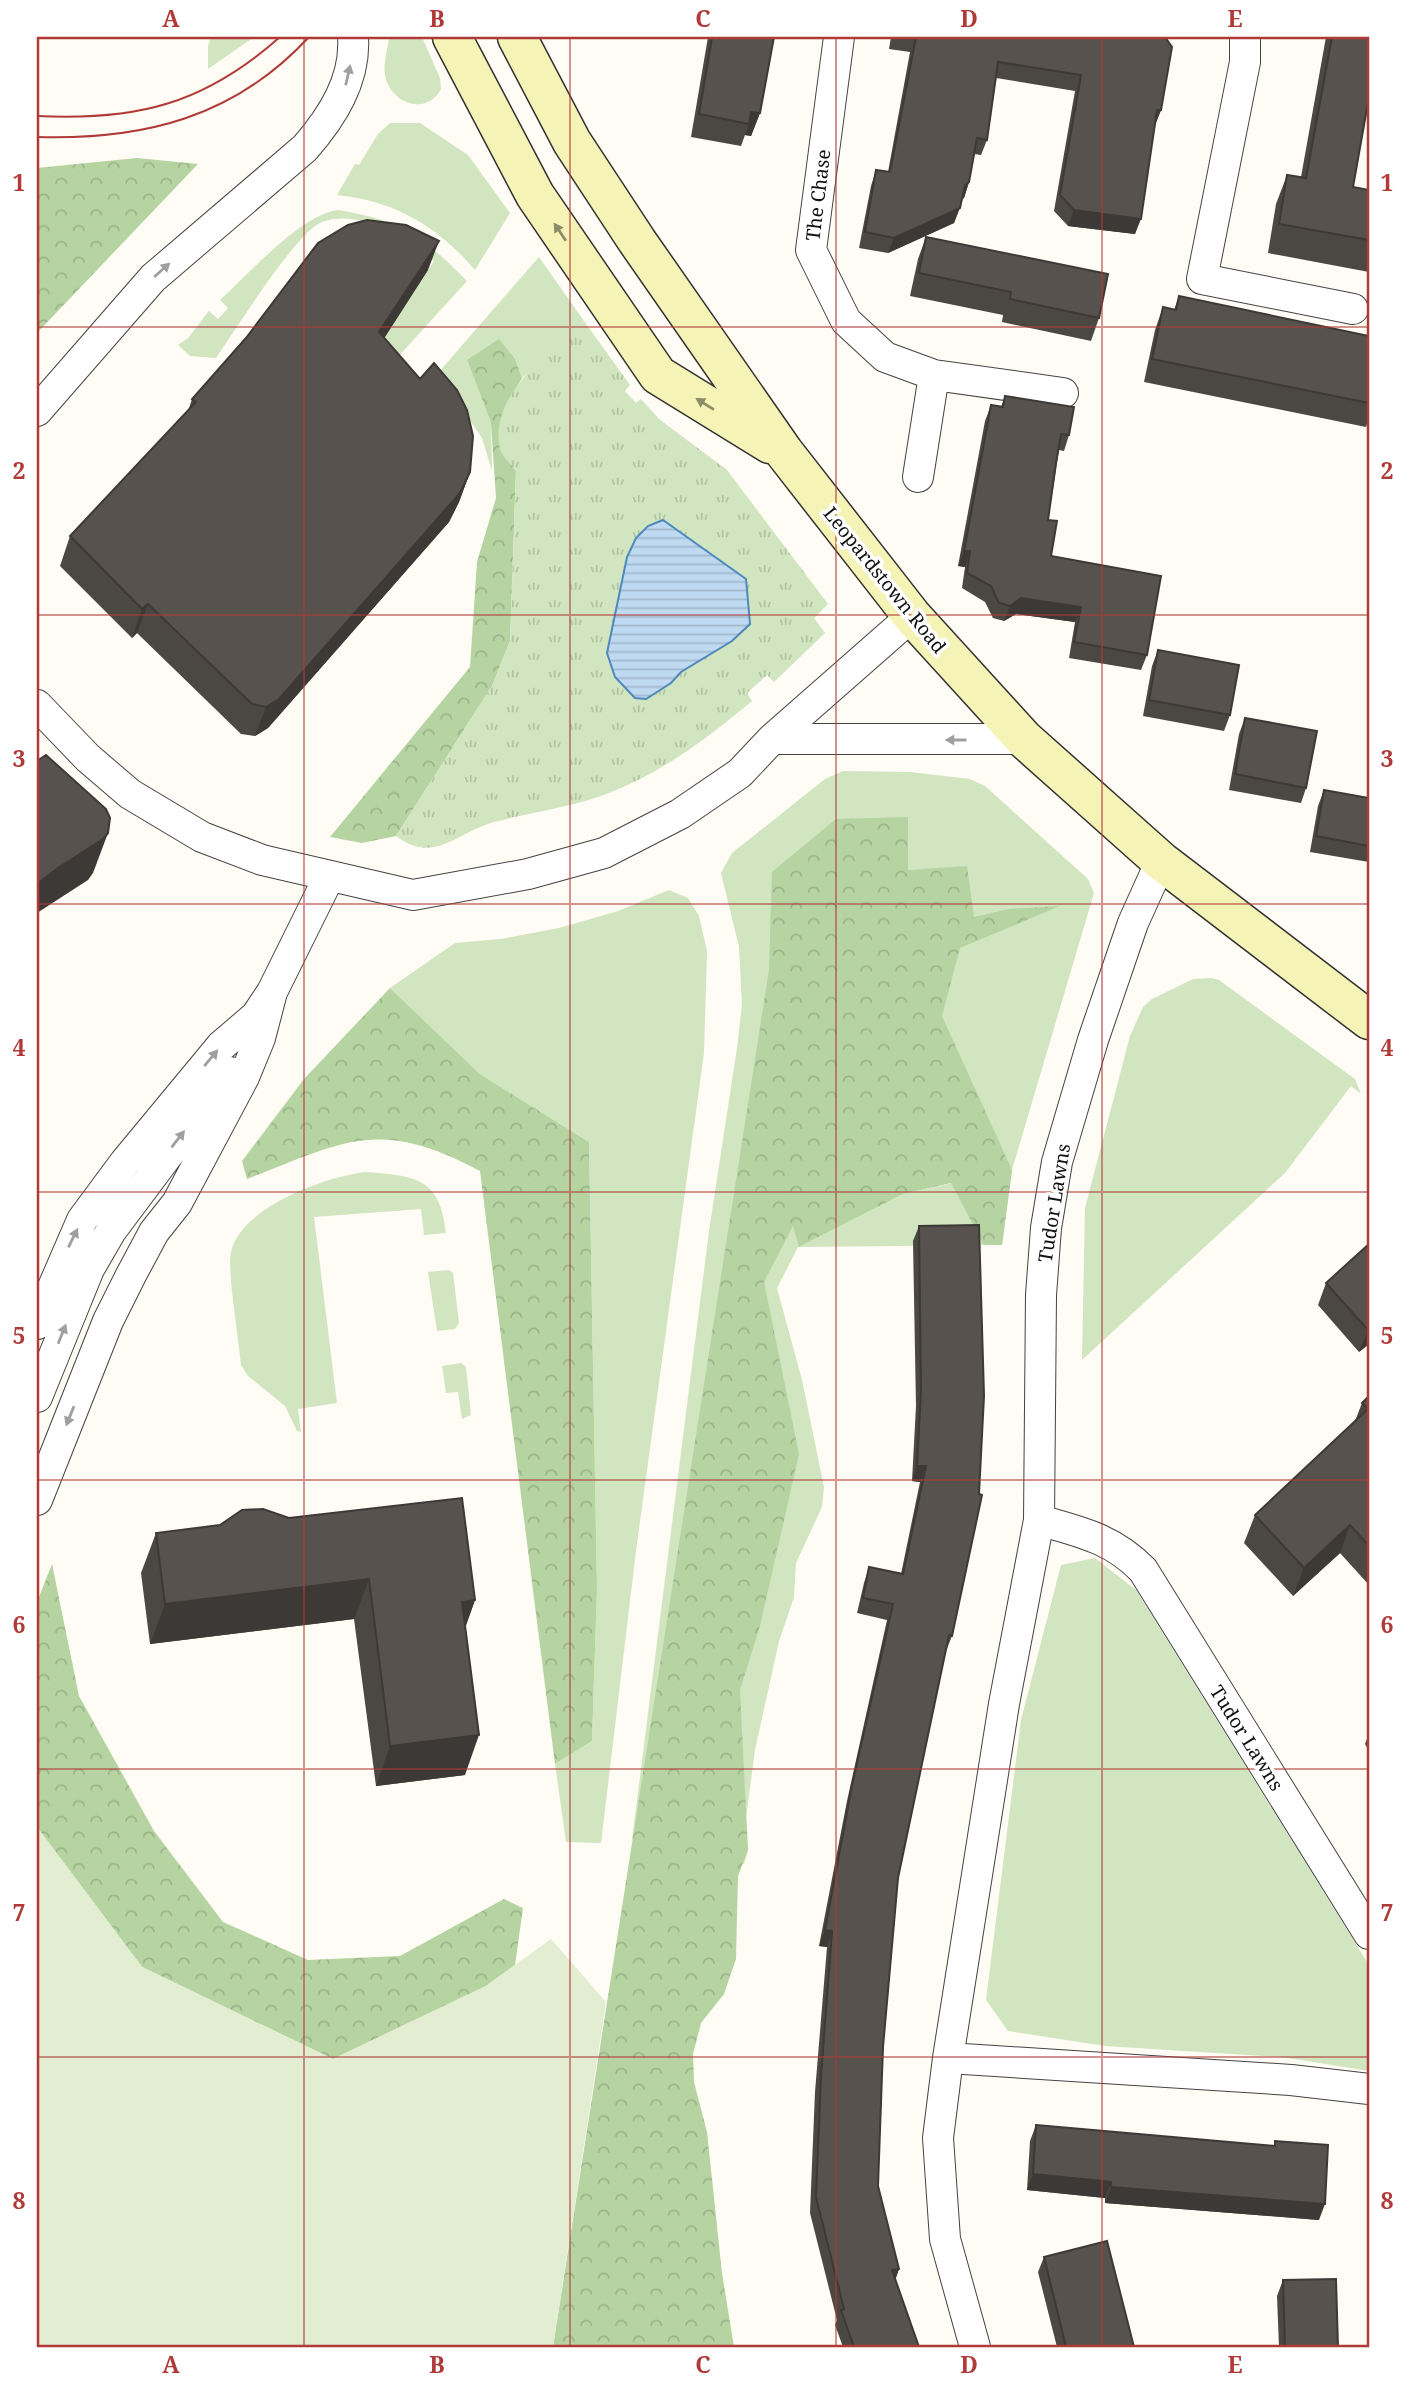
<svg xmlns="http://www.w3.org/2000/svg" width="1406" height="2384" font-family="'Noto Serif',serif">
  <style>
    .grass { fill: #d1e5c0; fill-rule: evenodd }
    .forest { fill: url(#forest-crowns) }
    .park { fill: url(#park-tufts) }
    .pitch { fill: #e2edd1 }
    .water { fill: url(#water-rules); stroke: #4d89be; stroke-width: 2 }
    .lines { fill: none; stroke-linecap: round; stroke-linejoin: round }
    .street-casing { stroke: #434343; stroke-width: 32 }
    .secondary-casing { stroke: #323232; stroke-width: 41 }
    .street { stroke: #fff; stroke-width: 30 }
    .secondary { stroke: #f6f3b6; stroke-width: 38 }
    .tram { stroke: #b03a37; stroke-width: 2 }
    .wall { fill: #4b4742 }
    .shaded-wall { fill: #3d3936 }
    .building { fill: #57524d; stroke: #3d3936; stroke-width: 2 }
    .oneway { fill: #9f9f9f }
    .oneway2 { fill: #8e8d6b }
    .grid { fill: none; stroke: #b03a37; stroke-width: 2; stroke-opacity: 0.55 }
    .labels { text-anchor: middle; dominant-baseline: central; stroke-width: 7; stroke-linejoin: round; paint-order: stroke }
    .street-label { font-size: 19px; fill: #101010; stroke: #fff }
    .neatline { fill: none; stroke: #b03a37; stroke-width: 2.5 }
    .grid-label { font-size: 23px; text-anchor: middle; font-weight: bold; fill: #b03a37 }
  </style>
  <defs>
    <pattern id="forest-crowns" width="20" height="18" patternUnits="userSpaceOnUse" patternTransform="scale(1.75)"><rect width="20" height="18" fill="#b5d4a1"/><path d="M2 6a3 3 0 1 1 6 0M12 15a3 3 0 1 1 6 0" fill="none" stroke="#9bb58a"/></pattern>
    <pattern id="park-tufts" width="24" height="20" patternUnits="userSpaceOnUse" patternTransform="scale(1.75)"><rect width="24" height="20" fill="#d1e5c0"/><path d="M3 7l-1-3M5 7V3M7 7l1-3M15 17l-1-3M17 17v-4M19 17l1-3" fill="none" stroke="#b2c3a4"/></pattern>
    <pattern id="water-rules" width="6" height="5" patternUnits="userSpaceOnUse" patternTransform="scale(1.75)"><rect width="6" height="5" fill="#bed9f0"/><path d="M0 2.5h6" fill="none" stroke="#a2b9cd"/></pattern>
  </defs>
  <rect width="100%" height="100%" fill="#fefcf4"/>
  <path class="grass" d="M 211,37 L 254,37 L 208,69 L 208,46 Z
    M 389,37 L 422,37 L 440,78 L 441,89 C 426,117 390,103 385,75 C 383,63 388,49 389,37 Z
    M 390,123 L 420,123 L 468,155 L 510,213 L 475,270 C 437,226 395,201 337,195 L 355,164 L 359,165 L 378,134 Z
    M 338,210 C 400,220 423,236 467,281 L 396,359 L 381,343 L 434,261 C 406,239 360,208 322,222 C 295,233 236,330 216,358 L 190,356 L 178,345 L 188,338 L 209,311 L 218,319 L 228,308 L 220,300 C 248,275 301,214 338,210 Z
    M 539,257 L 584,321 L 522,378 L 515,359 L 467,360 L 491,423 L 492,471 L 482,438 L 438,373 Z
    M 843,771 L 910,772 L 970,779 L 985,786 L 1088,879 L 1094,893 L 1012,1170 L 1002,1245 L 798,1247 L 777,1288 L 802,1380 L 824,1487 L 822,1507 L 796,1563 L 794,1597 L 779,1641 L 755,1750 L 745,1825 L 748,1850 L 744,1864 L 632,1840 L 709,1231 L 737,1048 L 742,1004 L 739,947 L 721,873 L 732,853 L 825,779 ZM 907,817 L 908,870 L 967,867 L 928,1041 L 1011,1170 L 903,1194 L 799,1247 Z
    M 669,890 L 688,898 L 699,916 L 707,951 L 704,1053 L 636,1551 L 601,1843 L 566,1842 L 555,1764 L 592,1741 L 597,1589 L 589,1142 L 480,1074 L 390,988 L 455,943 L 501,939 L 559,928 L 618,911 Z
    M 1211,978 L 1219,980 L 1355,1079 L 1361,1094 L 1351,1086 L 1285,1173 L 1082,1360 L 1085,1208 L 1130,1036 L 1143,1007 L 1152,999 L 1193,979 Z
    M 365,1172 C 414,1176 440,1176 446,1233 L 424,1235 L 421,1209 L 314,1217 L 337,1403 L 298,1409 L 301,1432 L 297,1431 L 285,1406 L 248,1376 L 241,1365 C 239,1340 227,1272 231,1252 C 241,1207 325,1177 365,1172 Z
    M 449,1270 L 453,1273 L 459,1323 L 455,1329 L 437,1331 L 428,1272 Z
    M 461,1363 L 466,1367 L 471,1415 L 462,1419 L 458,1392 L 446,1393 L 442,1366 Z
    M 1095,1558 L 1136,1590 L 1369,1965 L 1369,2071 L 1282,2057 L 1105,2046 L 1008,2031 L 986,2000 L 1021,1720 L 1061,1565 Z"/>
  <path class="forest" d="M 137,158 L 198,164 L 37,333 L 37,168 Z
    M 499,339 L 515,359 L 522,378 C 501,415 487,433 516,471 L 510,641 L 492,686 L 396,836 L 362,843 L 330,837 L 470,667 L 477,562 L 496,498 L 491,423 L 467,360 Z
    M 908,817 L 908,870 L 967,866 L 974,917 L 1009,909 L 1060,906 L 960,948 L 942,1016 L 1012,1170 L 1002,1245 L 984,1245 L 951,1183 L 903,1194 L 799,1247 L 793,1226 L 764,1282 L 799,1454 L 760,1626 L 740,1690 L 748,1850 L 738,1876 L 736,1959 L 724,1994 L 701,2023 L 693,2054 L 694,2082 L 707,2132 L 722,2273 L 734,2347 L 553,2347 L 769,970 L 772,872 L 836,819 Z
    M 390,988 L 480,1074 L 589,1142 L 597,1589 L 592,1741 L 555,1764 L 480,1171 C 379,1117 345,1141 247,1179 L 242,1161 L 304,1079 Z
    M 52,1564 L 79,1696 L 154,1831 L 223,1922 L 308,1960 L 400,1956 L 504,1899 L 523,1908 L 515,1965 L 486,1986 L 333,2059 L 142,1967 L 37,1827 L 37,1602 Z"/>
  <path class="park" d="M 584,321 L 630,385 L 625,391 L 636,403 L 641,399 L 659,419 L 727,470 L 828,604 L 814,618 L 825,633 L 774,682 L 767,675 L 747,693 L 752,701 C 704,741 658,776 598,797 C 564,808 529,813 494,822 C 457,832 434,865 396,836 L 492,686 L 510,641 L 516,471 C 511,465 502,456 500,449 C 488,395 550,352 584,321 Z"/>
  <path class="pitch" d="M 37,1827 L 142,1967 L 333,2059 L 486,1986 L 551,1939 L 606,2002 L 553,2347 L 37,2347 Z"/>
  <path class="water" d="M 663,520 L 746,579 L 750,624 L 732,641 L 681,672 L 671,683 L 646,699 L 635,698 L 615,677 L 607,653 L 627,557 L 636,538 L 648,526 Z"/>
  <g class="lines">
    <defs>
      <path id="street" d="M 839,37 L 811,250 L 846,321 L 885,357 L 934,375 L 1063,393
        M 1245,37 L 1245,62 L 1202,279 L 1353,309
        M 37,411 L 153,278 L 305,148 C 332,117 356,80 353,37
        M 918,477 L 934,375
        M 37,705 L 88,758 L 130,794 L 202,837 L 262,860 L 413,895 L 528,874 L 604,853 L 680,814 L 740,773 L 772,739 L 912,616
        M 772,739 L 1024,739
        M 37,1324 L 82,1220 L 125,1162 L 221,1046 L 256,1016 L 272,992 L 329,877
        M 37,1397 L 89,1269 L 111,1231 L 230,1072
        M 37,1500 L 108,1321 L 131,1275 L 154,1232 L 177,1203 L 244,1077 L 260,1038 L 272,992
        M 1039,1520 C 1080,1532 1112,1538 1143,1570 L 1369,1934
        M 948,2058 L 1291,2080 L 1369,2089
        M 975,2347 L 945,2239 L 938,2138 L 948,2058 L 1004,1704 L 1039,1520 L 1041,1295 L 1046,1228 L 1057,1162 L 1093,1040 L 1133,923 L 1161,861"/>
      <path id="secondary" d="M 452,37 L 535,195 L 658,375 L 770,444
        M 517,37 L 572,142 L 637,241 L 784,452 L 912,616 L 1024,739 L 1161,861 L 1369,1020"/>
    </defs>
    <use href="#street" class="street-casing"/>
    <use href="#secondary" class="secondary-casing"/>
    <use href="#street" class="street"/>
    <use href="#secondary" class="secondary"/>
    <path class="tram" d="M 37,116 C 137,121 204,104 280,37
      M 37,137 C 143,140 234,118 309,37"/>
  </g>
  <path class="wall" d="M 708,37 L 774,37 L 760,113 L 751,136 L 745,135 L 741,146 L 691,137 Z
    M 891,37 L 1165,37 L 1161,110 L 1155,125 L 1135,234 L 1068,226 L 1054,211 L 1075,91 L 996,78 L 987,140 L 981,155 L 974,154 L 969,182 L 964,198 L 962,199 L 954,223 L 888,253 L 859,248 L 871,186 L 876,170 L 888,172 L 910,52 L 889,49 Z
    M 1326,37 L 1369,37 L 1353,187 L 1369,190 L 1369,272 L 1268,253 L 1276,204 L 1287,175 L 1301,177 Z
    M 926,237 L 1099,318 L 1091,341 L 1002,322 L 1003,315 L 910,296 L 918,259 Z
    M 428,270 L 384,338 L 470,472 L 459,502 L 449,522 L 268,728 L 255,736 L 241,734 L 137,633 L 132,638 L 60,566 L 70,536 L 188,411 L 192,399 Z
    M 1179,296 L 1369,349 L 1369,418 L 1366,427 L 1144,382 L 1155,330 L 1163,307 L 1174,310 Z
    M 1005,396 L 1069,435 L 1064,451 L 1059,450 L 1048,520 L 1051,556 L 1147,655 L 1141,670 L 1069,658 L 1075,622 L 1016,614 L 1004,621 L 993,618 L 985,602 L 962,588 L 965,567 L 958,566 L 985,421 L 991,405 L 1001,407 Z
    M 1158,650 L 1230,715 L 1224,731 L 1143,716 L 1152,666 Z
    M 1245,718 L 1306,788 L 1301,803 L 1229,790 L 1239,734 Z
    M 1324,790 L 1369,798 L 1369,862 L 1310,852 L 1318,806 Z
    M 919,1226 L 952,1636 L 946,1651 L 898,1878 L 883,2047 L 878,2186 L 899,2269 L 895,2279 L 919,2347 L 843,2347 L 835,2325 L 837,2320 L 810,2213 L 815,2092 L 827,1947 L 819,1946 L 847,1801 L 887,1620 L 857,1613 L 864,1583 L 869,1567 L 901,1574 L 920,1482 L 912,1481 L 916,1406 L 913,1241 Z
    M 1369,1244 L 1369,1344 L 1359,1352 L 1318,1305 L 1326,1283 Z
    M 1369,1396 L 1369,1585 L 1340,1553 L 1293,1596 L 1244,1543 L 1255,1515 L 1355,1421 L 1362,1403 Z
    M 156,1533 L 475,1600 L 465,1627 L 465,1775 L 376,1786 L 354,1619 L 150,1644 L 141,1573 Z
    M 1369,1734 L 1369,1751 L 1365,1744 Z
    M 1036,2125 L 1274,2146 L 1275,2141 L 1319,2220 L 1105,2203 L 1105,2198 L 1027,2190 L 1030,2141 Z
    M 1044,2257 L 1134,2347 L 1057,2347 L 1038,2272 Z
    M 1283,2280 L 1338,2347 L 1279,2347 L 1277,2296 Z"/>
  <path class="shaded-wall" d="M 1157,110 L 1161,110 L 1155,125 Z
    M 751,112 L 760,113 L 751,136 L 745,135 L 749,124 Z
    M 969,182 L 964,198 L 960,200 L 965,185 Z
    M 960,208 L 954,223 L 888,253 L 894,238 Z
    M 1074,210 L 1141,219 L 1135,234 L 1068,226 Z
    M 439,241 L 428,270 L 369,362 L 379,332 Z
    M 470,472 L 459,502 L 449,522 L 268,728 L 255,736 L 266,707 Z
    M 964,551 L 970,551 L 965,567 L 958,566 Z
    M 1021,598 L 1081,607 L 1075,622 L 1016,614 L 1004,621 L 1010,606 Z
    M 148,604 L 137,633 L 132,638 L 142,609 Z
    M 108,833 L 93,873 L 88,880 L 37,913 L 37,884 L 58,868 Z
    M 1369,1328 L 1369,1344 L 1359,1352 L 1368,1330 Z
    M 917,1466 L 926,1466 L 920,1482 L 912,1481 Z
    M 1350,1525 L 1340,1553 L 1293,1596 L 1304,1568 Z
    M 369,1579 L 354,1619 L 150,1644 L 165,1604 Z
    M 475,1600 L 461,1640 L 462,1602 Z
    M 479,1735 L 465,1775 L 376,1786 L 390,1746 Z
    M 825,1930 L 832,1931 L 827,1947 L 819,1946 Z
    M 1033,2174 L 1111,2182 L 1105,2198 L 1027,2190 Z
    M 1111,2187 L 1325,2204 L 1319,2220 L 1105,2203 Z
    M 899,2269 L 894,2284 L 892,2270 Z"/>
  <path class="building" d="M 712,37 L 774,37 L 760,113 L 751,112 L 749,124 L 699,114 Z
    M 916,37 L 1165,37 L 1172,47 L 1161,110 L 1157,110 L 1141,219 L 1074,210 L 1060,195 L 1081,75 L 998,62 L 987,140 L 977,138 L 969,182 L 965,185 L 960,208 L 894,238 L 865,232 L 876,170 L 890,172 Z
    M 1332,37 L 1369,37 L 1369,97 L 1353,187 L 1369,190 L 1369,240 L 1279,224 L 1287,175 L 1306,178 Z
    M 367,220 L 406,225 L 439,241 L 379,332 L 420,379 L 434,363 L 457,390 L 467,410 L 473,436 L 470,472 L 460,493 L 279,699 L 266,707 L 252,704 L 148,604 L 142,609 L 70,536 L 196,402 L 192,399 L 246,338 L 318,243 L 348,225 Z
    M 926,237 L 1108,274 L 1099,318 L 1010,299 L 1011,292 L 919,273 Z
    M 1179,296 L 1369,336 L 1368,349 L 1369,349 L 1369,403 L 1152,359 L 1163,307 L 1176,310 Z
    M 1005,396 L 1074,407 L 1069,435 L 1061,434 L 1056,463 L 1048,520 L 1057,521 L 1051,556 L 1161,576 L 1147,655 L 1074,642 L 1081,607 L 1021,598 L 1010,606 L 999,603 L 991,586 L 967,573 L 970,551 L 964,551 L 991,405 L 1003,407 Z
    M 1158,650 L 1239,665 L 1230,715 L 1149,700 Z
    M 1245,718 L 1317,731 L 1306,788 L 1235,774 Z
    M 46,755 L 106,809 L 110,818 L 108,833 L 103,839 L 58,868 L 37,884 L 37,761 Z
    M 1324,790 L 1369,798 L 1369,846 L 1316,836 Z
    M 979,1225 L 984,1396 L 979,1494 L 982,1495 L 952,1636 L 949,1635 L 898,1878 L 883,2047 L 878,2186 L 899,2269 L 892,2270 L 919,2347 L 854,2347 L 841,2310 L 844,2309 L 816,2197 L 821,2076 L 832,1931 L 825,1930 L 852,1785 L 893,1604 L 863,1598 L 869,1567 L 903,1574 L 926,1466 L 917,1466 L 921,1390 L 919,1226 Z
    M 1369,1244 L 1369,1328 L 1368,1330 L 1326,1283 Z
    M 1369,1396 L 1369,1546 L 1350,1525 L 1304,1568 L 1255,1515 L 1368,1409 L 1362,1403 Z
    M 462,1498 L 475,1600 L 462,1602 L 479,1735 L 390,1746 L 369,1579 L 165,1604 L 156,1533 L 220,1525 L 242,1510 L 263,1509 L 289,1518 Z
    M 1036,2125 L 1275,2146 L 1275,2141 L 1328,2145 L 1325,2204 L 1111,2187 L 1111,2182 L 1033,2174 Z
    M 1107,2241 L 1134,2347 L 1066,2347 L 1044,2257 Z
    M 1336,2279 L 1338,2347 L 1285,2347 L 1283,2280 Z"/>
  <defs><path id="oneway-solid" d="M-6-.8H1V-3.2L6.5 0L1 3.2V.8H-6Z" transform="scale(1.75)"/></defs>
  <g class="oneway">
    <use href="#oneway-solid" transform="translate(348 75) rotate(-77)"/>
    <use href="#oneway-solid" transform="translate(162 270) rotate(-42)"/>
    <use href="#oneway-solid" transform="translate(956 740) rotate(180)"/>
    <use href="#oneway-solid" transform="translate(211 1058) rotate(-50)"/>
    <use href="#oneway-solid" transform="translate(178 1139) rotate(-52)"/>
    <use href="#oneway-solid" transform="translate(73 1238) rotate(-64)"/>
    <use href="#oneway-solid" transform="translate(62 1334) rotate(-68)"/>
    <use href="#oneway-solid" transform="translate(70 1416) rotate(112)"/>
  </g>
  <g class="oneway2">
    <use href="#oneway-solid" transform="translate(560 232) rotate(-124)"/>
    <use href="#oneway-solid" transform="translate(705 404) rotate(-148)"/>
  </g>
  <path class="grid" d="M 304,37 L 304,2347M 570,37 L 570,2347M 836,37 L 836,2347M 1102,37 L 1102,2347M 37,327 L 1369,327M 37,615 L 1369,615M 37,904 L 1369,904M 37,1192 L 1369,1192M 37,1480 L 1369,1480M 37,1769 L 1369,1769M 37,2057 L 1369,2057"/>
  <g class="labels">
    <g class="street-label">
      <text transform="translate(818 195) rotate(-83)">The Chase</text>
      <text transform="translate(885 580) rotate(51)">Leopardstown Road</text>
      <text transform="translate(1054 1203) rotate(-81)">Tudor Lawns</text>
      <text transform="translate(1247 1738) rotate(58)">Tudor Lawns</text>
    </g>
  </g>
  <rect width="1406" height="2384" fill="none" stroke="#ffffff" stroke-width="77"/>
  <rect x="38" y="38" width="1330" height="2308" class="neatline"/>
  <g class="grid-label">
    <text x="171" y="27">A</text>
    <text x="437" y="27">B</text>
    <text x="703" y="27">C</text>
    <text x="969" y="27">D</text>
    <text x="1235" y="27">E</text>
    <text x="19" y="191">1</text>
    <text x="1387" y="191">1</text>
    <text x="19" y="479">2</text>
    <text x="1387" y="479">2</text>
    <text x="19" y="767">3</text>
    <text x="1387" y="767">3</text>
    <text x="19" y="1056">4</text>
    <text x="1387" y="1056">4</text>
    <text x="19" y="1344">5</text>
    <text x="1387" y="1344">5</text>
    <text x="19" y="1633">6</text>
    <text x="1387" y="1633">6</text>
    <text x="19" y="1921">7</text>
    <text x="1387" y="1921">7</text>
    <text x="19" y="2209">8</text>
    <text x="1387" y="2209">8</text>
    <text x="171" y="2373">A</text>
    <text x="437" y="2373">B</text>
    <text x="703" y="2373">C</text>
    <text x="969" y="2373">D</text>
    <text x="1235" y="2373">E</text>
  </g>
</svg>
